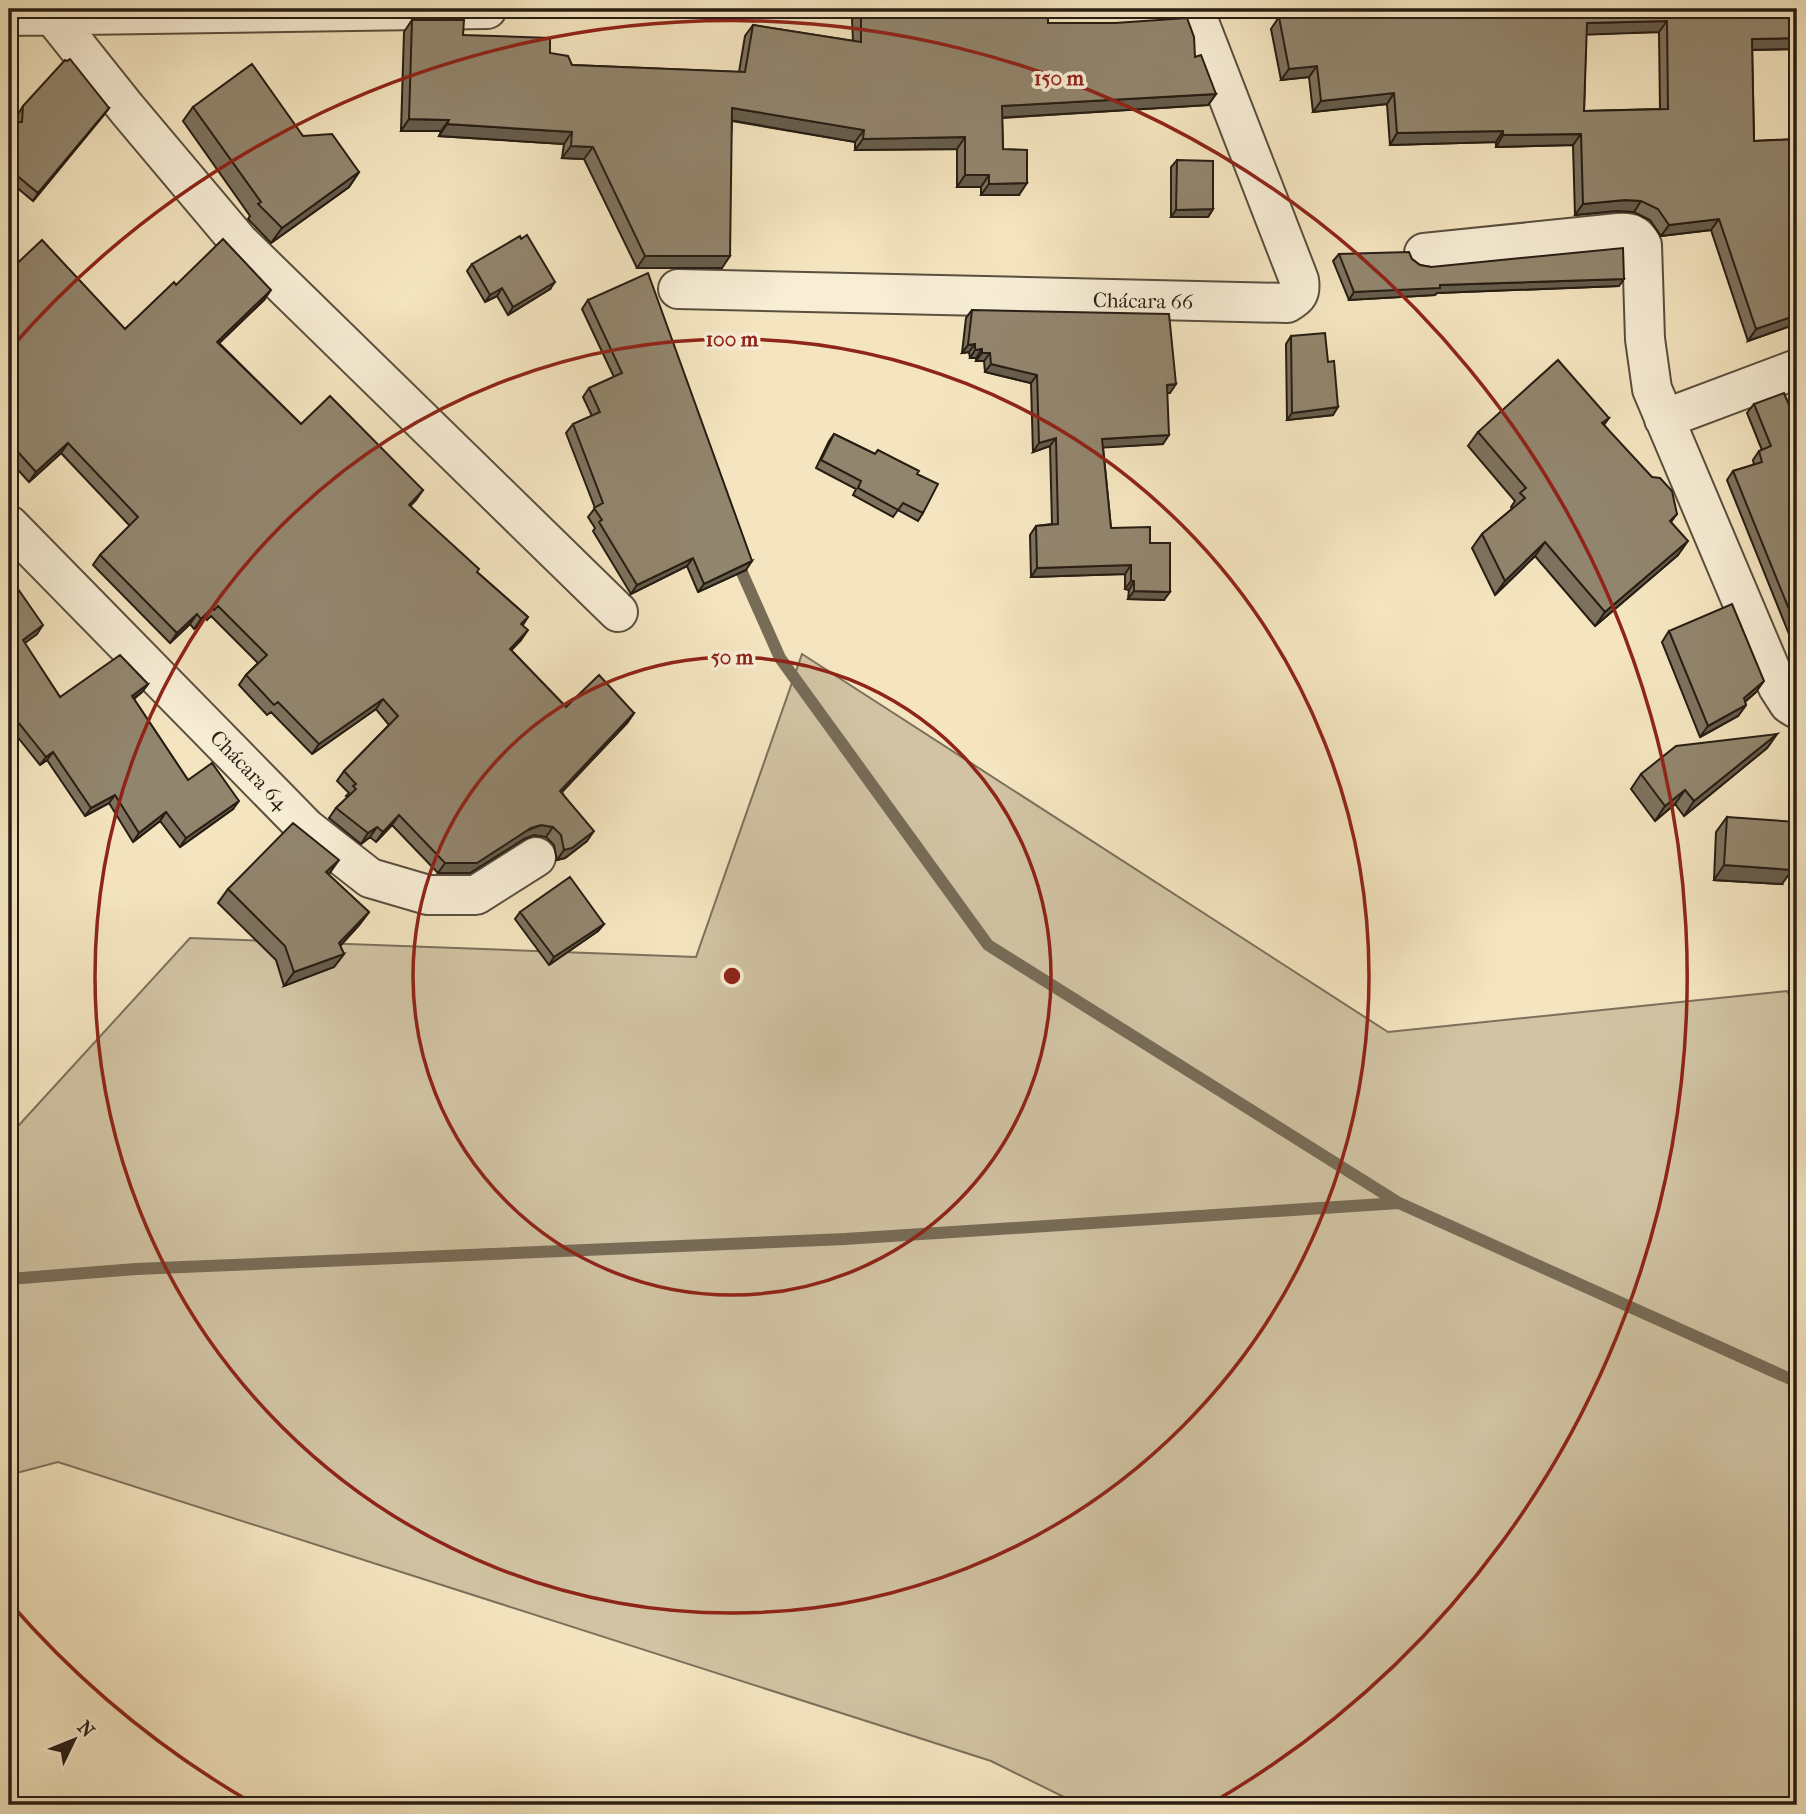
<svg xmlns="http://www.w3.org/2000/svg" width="1806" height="1814" font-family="'IM FELL French Canon',serif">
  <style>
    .green { fill: #d1c3a3; stroke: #7c705b; stroke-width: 2 }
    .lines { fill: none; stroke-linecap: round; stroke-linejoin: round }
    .stream { stroke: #786c57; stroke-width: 12 }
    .minor-casing { stroke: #5a4f3e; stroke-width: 42 }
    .minor { stroke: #f8eed6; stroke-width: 38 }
    .wall { fill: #7e725e; stroke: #271d13; stroke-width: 2; fill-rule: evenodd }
    .shaded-wall { fill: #665d4c; stroke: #271d13; stroke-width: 2 }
    .building { fill: #92856d; stroke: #271d13; stroke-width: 2; fill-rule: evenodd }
    .ring { fill: none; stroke: #8f2418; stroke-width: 3.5 }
    .labels { text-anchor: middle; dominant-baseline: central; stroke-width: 7; stroke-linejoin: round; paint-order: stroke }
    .street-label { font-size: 21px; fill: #271d13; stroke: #f8eed6 }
    .centre { fill: #8f2418; stroke: #f8eed6; stroke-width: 3.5 }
    .ring-label { font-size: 21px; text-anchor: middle; font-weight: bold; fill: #8f2418; stroke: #f8eed6; stroke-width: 7; stroke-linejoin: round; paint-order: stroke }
  </style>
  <rect width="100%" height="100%" fill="#f4e5c0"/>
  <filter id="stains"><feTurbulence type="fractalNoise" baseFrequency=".00286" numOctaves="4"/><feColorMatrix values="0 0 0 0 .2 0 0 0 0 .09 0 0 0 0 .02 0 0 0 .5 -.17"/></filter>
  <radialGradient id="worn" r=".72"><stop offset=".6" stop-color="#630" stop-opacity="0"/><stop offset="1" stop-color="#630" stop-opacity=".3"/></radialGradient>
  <path class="green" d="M 802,654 L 1388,1032 L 1787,991 L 1797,1008 L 1797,1805 L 1080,1805 L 991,1761 L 58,1462 L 9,1475 L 9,1136 L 190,938 L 696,957 Z"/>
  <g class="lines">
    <path class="stream" d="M 736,559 L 780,658 L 988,945 L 1399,1203
      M 9,1279 L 136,1269 L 845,1239 L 1399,1203 L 1797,1382"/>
    <defs>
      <path id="minor" d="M 52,15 L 127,109 L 239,242 L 618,612
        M 9,16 L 487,9
        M 1424,253 L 1618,233 C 1631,232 1636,234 1642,245 L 1645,339 L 1652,389 L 1778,687 L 1789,704 L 1797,709
        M 678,289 L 1287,303 C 1298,297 1301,293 1299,280 L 1194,9
        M 1664,419 L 1797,369
        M 9,525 L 306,828 L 370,878 L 428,895 L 476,895 L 536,857"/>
    </defs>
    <use href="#minor" class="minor-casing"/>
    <use href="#minor" class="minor"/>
  </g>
  <path class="wall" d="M 860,9 L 1048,23 L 1195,57 L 1216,94 L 1208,105 L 1002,118 L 1003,149 L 1019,195 L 981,195 L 981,187 L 957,187 L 957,149 L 855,150 L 855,142 L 732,121 L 722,268 L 637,268 L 584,159 L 562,158 L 564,144 L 439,136 L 441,131 L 401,131 L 404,32 L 412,20 L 463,35 L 550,53 L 572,65 L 739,72 L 745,36 L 753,25 L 853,41 L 852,20 Z
    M 1300,9 L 1797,9 L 1797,49 L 1752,50 L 1754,141 L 1797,139 L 1797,328 L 1796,324 L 1748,341 L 1711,230 L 1661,236 L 1650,220 L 1634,212 L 1617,211 L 1575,215 L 1573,145 L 1496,147 L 1496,142 L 1390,145 L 1387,104 L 1313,112 L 1309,77 L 1281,80 L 1271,29 L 1279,17 L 1301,13 ZM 1659,32 L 1660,109 L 1584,111 L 1586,34 Z
    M 23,106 L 109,108 L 33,201 L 9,181 L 9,122 L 17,122 L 18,114 Z
    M 193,107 L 303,136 L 359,172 L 349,187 L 271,243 L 248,219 L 250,216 L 183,121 Z
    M 1177,160 L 1213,209 L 1208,217 L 1171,217 L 1171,167 Z
    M 1339,254 L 1412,259 L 1420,265 L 1431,267 L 1619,286 L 1437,293 L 1435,295 L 1349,300 L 1333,261 Z
    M 472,264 L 550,289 L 508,315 L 497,296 L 485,302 L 467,271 Z
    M 9,271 L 125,329 L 176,285 L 264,300 L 219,343 L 301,424 L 423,490 L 410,506 L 477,572 L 528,617 L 523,625 L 521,640 L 511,650 L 566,707 L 634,713 L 627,723 L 562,792 L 587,841 L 565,858 L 557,860 L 554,845 L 546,837 L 534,835 L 524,839 L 470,873 L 438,873 L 392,825 L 376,842 L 370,837 L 361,844 L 329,818 L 336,808 L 348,797 L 346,796 L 349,793 L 337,781 L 344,771 L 389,725 L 376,709 L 312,754 L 271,712 L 267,715 L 239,685 L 246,675 L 258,663 L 211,616 L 207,620 L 205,618 L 194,629 L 190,624 L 170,643 L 93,565 L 100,555 L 130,526 L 61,453 L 29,482 L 9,460 Z
    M 588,300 L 746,570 L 698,592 L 687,566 L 631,594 L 593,531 L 595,528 L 588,517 L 595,508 L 566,433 L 573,424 L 592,416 L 583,397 L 589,388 L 614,377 L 582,309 Z
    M 972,310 L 1170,393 L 1167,393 L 1163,444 L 1103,447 L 1111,528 L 1150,543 L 1164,600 L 1128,599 L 1129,590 L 1125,589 L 1125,574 L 1031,577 L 1030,535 L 1036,526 L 1052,524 L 1050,446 L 1033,452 L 1031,383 L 985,372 L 984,361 L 976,361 L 976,358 L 970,358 L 969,352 L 962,353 L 966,318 Z
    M 1291,336 L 1328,362 L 1333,415 L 1287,420 L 1286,344 Z
    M 1754,404 L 1797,424 L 1797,654 L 1727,480 L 1733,471 L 1754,465 L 1753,460 L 1759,451 L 1762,450 L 1747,413 Z
    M 1609,418 L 1604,425 L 1677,514 L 1671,522 L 1678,555 L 1595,626 L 1535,556 L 1495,595 L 1472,548 L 1482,534 L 1512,509 L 1511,507 L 1515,501 L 1468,446 L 1478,432 Z
    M 834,434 L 875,454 L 878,450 L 917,474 L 923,513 L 918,521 L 898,510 L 893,517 L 853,495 L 856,489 L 816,468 L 829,441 Z
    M 9,576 L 37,634 L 24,643 L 60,697 L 148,684 L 142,692 L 134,699 L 188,780 L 233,809 L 180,847 L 160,821 L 133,842 L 109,803 L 85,816 L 47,760 L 40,765 L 12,730 Z
    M 1669,631 L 1756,692 L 1745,702 L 1746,705 L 1738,716 L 1700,737 L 1662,642 Z
    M 1777,734 L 1767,748 L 1684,816 L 1675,804 L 1655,821 L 1631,789 L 1641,774 Z
    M 1727,817 L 1782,884 L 1714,880 L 1716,832 Z
    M 328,875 L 369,912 L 359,925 L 340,946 L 344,954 L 334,967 L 284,986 L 276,960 L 218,903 L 228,889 Z
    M 520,912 L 604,924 L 598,931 L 549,965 L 515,919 Z"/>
  <path class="shaded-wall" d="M 1667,21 L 1659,32 L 1579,35 L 1587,23 Z
    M 1797,38 L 1797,49 L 1744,50 L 1752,39 Z
    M 1317,66 L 1309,77 L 1281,80 L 1289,69 Z
    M 1394,93 L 1387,104 L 1313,112 L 1321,101 Z
    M 1216,94 L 1208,105 L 994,118 L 1002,106 Z
    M 109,108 L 104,115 L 33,201 L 38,193 Z
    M 732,108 L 864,130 L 855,142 L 724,119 Z
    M 409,119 L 449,120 L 441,131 L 401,131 Z
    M 447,124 L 572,132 L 564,144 L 439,136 Z
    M 1503,131 L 1496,142 L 1390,145 L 1397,133 Z
    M 1581,134 L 1573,145 L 1496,147 L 1503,135 Z
    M 965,137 L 957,149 L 855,150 L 863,139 Z
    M 571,146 L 593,147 L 584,159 L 562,158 Z
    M 359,172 L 349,187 L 271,243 L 282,228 Z
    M 965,175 L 989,175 L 981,187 L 957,187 Z
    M 1027,183 L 1019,195 L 981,195 L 989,184 Z
    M 1625,200 L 1641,201 L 1634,212 L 1617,211 L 1575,215 L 1583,204 Z
    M 1213,209 L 1208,217 L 1171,217 L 1176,210 Z
    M 1719,219 L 1711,230 L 1661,236 L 1669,225 Z
    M 645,256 L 730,256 L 722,268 L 637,268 Z
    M 1624,279 L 1619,286 L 1437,293 L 1435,295 L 1349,300 L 1354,292 L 1440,285 Z
    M 555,282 L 550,289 L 508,315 L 513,307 Z
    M 502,288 L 497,296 L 485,302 L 490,295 Z
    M 271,290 L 264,300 L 210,352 L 217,342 Z
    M 1797,315 L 1797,322 L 1796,324 L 1748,341 L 1756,329 Z
    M 975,344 L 969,352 L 962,353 L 968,345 Z
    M 982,349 L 976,358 L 970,358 L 975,350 Z
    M 982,353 L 990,353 L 984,361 L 976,361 Z
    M 991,364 L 1037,375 L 1031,383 L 985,372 Z
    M 1176,384 L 1170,393 L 1161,393 L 1167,385 Z
    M 1338,407 L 1333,415 L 1287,420 L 1292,413 Z
    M 1169,435 L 1163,444 L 1097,448 L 1102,439 Z
    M 1056,438 L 1050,446 L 1033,452 L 1039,443 Z
    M 68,443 L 61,453 L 29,482 L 36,472 Z
    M 423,490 L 416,500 L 402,515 L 409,505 Z
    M 1688,541 L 1678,555 L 1595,626 L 1605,612 Z
    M 1545,542 L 1535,556 L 1495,595 L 1505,581 Z
    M 693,558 L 687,566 L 631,594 L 637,585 Z
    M 752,561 L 746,570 L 698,592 L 704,584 Z
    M 1131,565 L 1125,574 L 1031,577 L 1037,568 Z
    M 1131,581 L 1134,581 L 1129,590 L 1125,589 Z
    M 1134,591 L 1170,592 L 1164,600 L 1128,599 Z
    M 212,608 L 205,618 L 194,629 L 201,619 Z
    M 197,614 L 190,624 L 170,643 L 177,633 Z
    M 43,625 L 37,634 L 17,649 L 23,640 Z
    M 528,630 L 521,640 L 503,659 L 510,649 Z
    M 1764,681 L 1756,692 L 1736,709 L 1744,698 Z
    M 148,684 L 142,692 L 126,704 L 132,696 Z
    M 383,699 L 376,709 L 312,754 L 319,744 Z
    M 1746,705 L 1738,716 L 1700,737 L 1708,726 Z
    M 634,713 L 627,723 L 553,801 L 560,791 Z
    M 18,722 L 12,730 L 9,732 L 9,728 Z
    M 1777,734 L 1767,748 L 1684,816 L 1694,801 Z
    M 53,752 L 47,760 L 40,765 L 46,757 Z
    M 1685,790 L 1675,804 L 1655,821 L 1665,806 Z
    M 115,795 L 109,803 L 85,816 L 91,808 Z
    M 239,801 L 233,809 L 180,847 L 186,838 Z
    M 166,812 L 160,821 L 133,842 L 139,833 Z
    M 399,815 L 392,825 L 376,842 L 383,832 Z
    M 541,825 L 553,827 L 546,837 L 534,835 L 524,839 L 470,873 L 438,873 L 445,863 Z
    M 377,827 L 370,837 L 361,844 L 368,833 Z
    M 594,831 L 587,841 L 565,858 L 557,860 L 564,850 Z
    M 339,860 L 329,874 L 317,886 L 326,872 Z
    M 1724,865 L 1792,870 L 1782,884 L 1714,880 Z
    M 369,912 L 359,925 L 330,957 L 339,943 Z
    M 604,924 L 598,931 L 549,965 L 554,957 Z
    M 344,954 L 334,967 L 284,986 L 294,972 Z"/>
  <path class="building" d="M 861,9 L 1048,9 L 1048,23 L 1115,23 L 1187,18 L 1194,37 L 1195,57 L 1201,55 L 1216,94 L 1002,106 L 1003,149 L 1027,150 L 1027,183 L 989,184 L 989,175 L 965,175 L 965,137 L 863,139 L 864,130 L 732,108 L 730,256 L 645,256 L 593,147 L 571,146 L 572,132 L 447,124 L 449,120 L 409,119 L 412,20 L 464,20 L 463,35 L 550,38 L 550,53 L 568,56 L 572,65 L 745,72 L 753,25 L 861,42 Z
    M 1309,9 L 1797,9 L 1797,38 L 1752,39 L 1754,141 L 1797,139 L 1797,315 L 1756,329 L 1719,219 L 1669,225 L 1658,209 L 1641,201 L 1625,200 L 1583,204 L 1581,134 L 1503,135 L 1503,131 L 1397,133 L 1394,93 L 1321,101 L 1317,66 L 1289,69 L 1279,17 L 1309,12 ZM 1667,21 L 1668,109 L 1584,111 L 1587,23 Z
    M 70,59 L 109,108 L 38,193 L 9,169 L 9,122 L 22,122 L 23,106 L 65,60 L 67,61 Z
    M 252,64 L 303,136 L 332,134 L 359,172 L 282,228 L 258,204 L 261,202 L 193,107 Z
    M 1177,160 L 1213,161 L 1213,209 L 1176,210 Z
    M 527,235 L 555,282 L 513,307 L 502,288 L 490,295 L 472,264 L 520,236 L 521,239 Z
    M 223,239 L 271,290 L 217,342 L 301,424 L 330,396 L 423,490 L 409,505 L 479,569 L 477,572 L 528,617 L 521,624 L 528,630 L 510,649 L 566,707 L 599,675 L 634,713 L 560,791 L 594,831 L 572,848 L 564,850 L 561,835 L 553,827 L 541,825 L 531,828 L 477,863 L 445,863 L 399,815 L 383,832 L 377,827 L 368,833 L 336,808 L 356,789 L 353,786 L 356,784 L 344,771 L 398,716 L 383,699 L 319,744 L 278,702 L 274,705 L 246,675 L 267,655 L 218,606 L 214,610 L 212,608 L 201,619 L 197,614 L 177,633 L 100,555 L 138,517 L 68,443 L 36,472 L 9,442 L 9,271 L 42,240 L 125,329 L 174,282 L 176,285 Z
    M 1623,248 L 1624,279 L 1440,285 L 1440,288 L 1354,292 L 1339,254 L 1409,252 L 1412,259 L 1420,265 L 1431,267 Z
    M 648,273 L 752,561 L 704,584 L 693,558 L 637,585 L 599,522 L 602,520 L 594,508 L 603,503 L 573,424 L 600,412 L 589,388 L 622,373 L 588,300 Z
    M 972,310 L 1169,314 L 1176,384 L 1167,385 L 1169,435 L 1102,439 L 1111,528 L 1150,527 L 1150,543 L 1170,543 L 1170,592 L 1134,591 L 1134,581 L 1131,581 L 1131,565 L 1037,568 L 1036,526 L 1058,524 L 1056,438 L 1039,443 L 1037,375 L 991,364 L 990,353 L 982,353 L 982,349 L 975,350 L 975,344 L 968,345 Z
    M 1325,333 L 1328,362 L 1334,361 L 1338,407 L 1292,413 L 1291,336 Z
    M 1558,360 L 1609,418 L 1602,423 L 1652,477 L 1660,478 L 1672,491 L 1677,514 L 1670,521 L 1688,541 L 1605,612 L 1545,542 L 1505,581 L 1482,534 L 1525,498 L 1520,493 L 1526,488 L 1478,432 Z
    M 1784,393 L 1797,424 L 1797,629 L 1733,471 L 1762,462 L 1759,451 L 1771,446 L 1754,404 Z
    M 834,434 L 875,454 L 878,450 L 919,471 L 917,474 L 938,484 L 923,513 L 903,503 L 898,510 L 858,488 L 861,481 L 821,460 Z
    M 9,576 L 43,625 L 23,640 L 60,697 L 120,655 L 148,684 L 132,696 L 188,780 L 212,763 L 239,801 L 186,838 L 166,812 L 139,833 L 115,795 L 91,808 L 53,752 L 46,757 L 18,722 L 9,728 Z
    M 1732,604 L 1764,681 L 1744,698 L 1746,705 L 1708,726 L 1669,631 Z
    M 1777,734 L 1694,801 L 1685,790 L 1665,806 L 1641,774 L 1676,746 Z
    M 1727,817 L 1797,822 L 1792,870 L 1724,865 Z
    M 293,823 L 339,860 L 326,872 L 369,912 L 339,943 L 344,954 L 294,972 L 285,946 L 228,889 Z
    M 570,877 L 604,924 L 554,957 L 520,912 Z"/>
  <g class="ring">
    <circle cx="732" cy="976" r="319"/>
    <circle cx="732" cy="976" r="637"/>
    <path d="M254 1804A956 956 0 0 1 10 1603M10 349A956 956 0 1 1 1210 1804"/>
  </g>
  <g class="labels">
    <g class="street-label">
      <text transform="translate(1143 301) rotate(1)">Chácara 66</text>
      <text transform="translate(249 770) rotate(46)">Chácara 64</text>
    </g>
  </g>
  <circle cx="732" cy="976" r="10" class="centre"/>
  <g class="ring-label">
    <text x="1059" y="85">150 m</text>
    <text x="732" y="346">100 m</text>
    <text x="732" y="664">50 m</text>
  </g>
  <rect width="1806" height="1814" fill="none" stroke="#f4e5c0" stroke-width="35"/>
  <rect x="10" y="10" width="1785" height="1793" fill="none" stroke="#271d13" stroke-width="3.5"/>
  <rect x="18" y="18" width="1771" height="1779" fill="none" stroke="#271d13" stroke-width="2"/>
  <g transform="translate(74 1740) rotate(47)" stroke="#f8eed6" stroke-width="5" paint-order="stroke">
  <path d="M0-5L12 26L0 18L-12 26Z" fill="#271d13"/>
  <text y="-10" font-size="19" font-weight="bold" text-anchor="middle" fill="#271d13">N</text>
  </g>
  <rect width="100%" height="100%" filter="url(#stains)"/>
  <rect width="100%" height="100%" fill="url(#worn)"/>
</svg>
